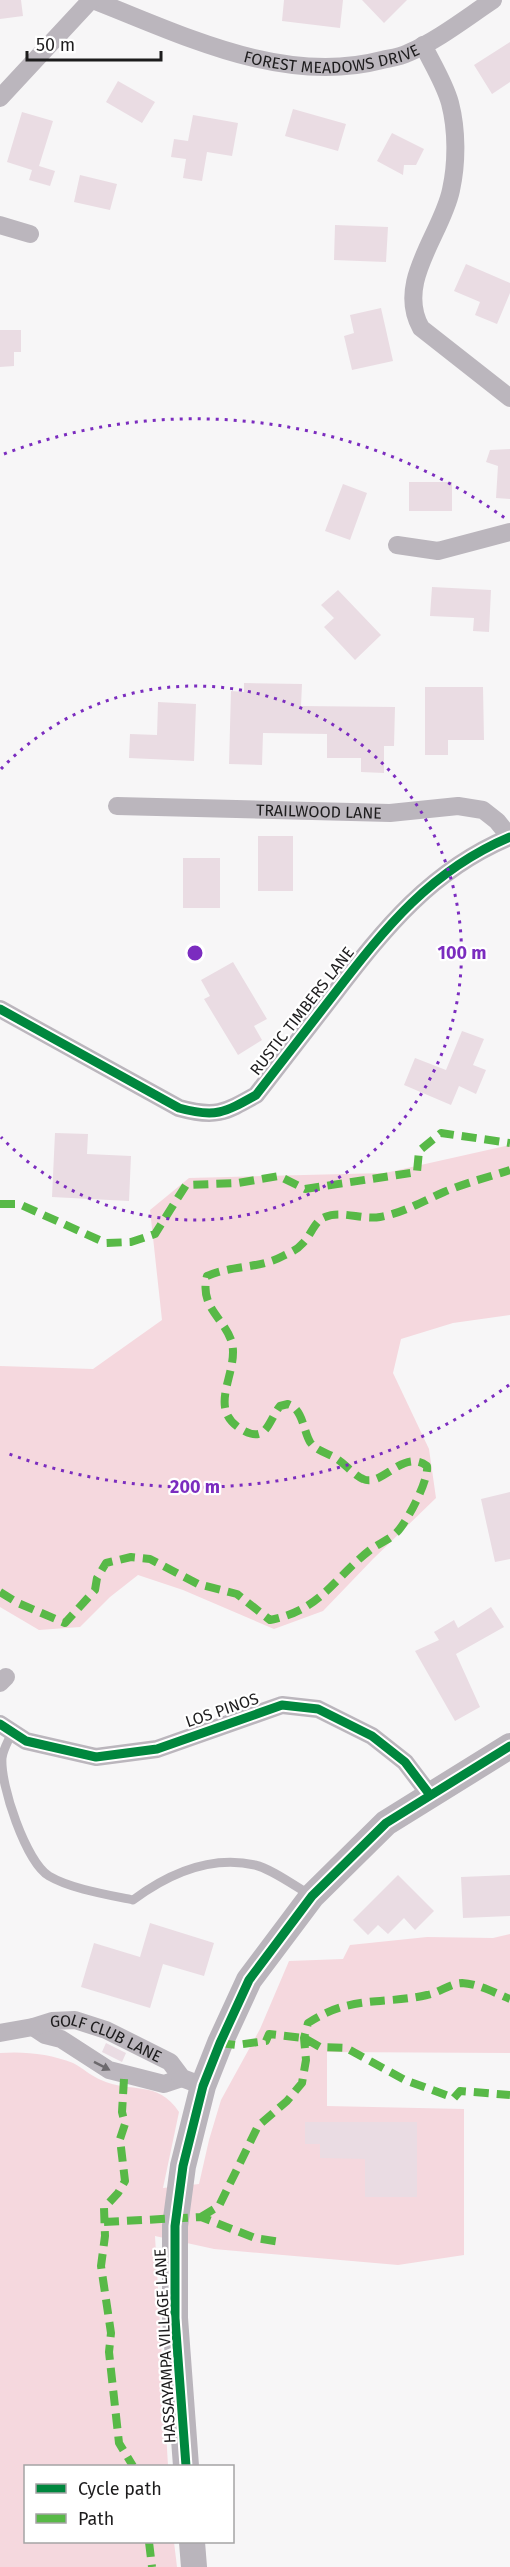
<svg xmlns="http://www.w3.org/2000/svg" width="510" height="2567" font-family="'Fira Sans',sans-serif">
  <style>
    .green { fill: #f5d8de }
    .building { fill: #eadce3 }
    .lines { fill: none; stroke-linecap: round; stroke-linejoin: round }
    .lane { stroke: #bbb6bd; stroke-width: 9 }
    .street { stroke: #bbb6bd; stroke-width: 18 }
    .secondary { stroke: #bab5bc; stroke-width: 26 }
    .quiet { stroke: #58b947; stroke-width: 8; stroke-dasharray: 15 8; stroke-linecap: butt }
    .cycleway-casing { stroke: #fff; stroke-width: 13 }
    .cycleway { stroke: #00873e; stroke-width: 9 }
    .oneway { fill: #6c696d }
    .ring { fill: none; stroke: #7b2cbf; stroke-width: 3; stroke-dasharray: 3 6 }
    .labels { text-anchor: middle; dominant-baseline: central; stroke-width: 4.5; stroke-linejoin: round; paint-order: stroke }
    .street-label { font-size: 16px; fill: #1d1c1d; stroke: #fff }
    .centre { fill: #7b2cbf; stroke: #fff; stroke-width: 3 }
    .ring-label { font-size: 18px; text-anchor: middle; font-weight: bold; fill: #7b2cbf; stroke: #fff; stroke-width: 4.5; stroke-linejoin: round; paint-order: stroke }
  </style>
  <rect width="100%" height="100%" fill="#f7f6f7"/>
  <path class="green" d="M 510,1145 L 510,1315 L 453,1323 L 401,1339 L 393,1373 L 429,1449 L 436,1498 L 373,1559 L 323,1611 L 274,1629 L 183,1590 L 138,1575 L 110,1597 L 80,1627 L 39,1630 L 0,1607 L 0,1366 L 93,1369 L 162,1320 L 150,1210 L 189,1178 L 385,1173 Z
    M 510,1934 L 510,2053 L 327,2052 L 327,2106 L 464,2109 L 464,2255 L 398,2265 L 214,2249 L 155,2236 L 168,2466 L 26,2466 L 26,2542 L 174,2542 L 177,2567 L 0,2567 L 0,2053 C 24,2051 51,2054 73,2063 C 83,2068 91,2076 101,2080 C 131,2094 157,2079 179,2112 L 163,2188 L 199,2184 L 209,2140 L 221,2100 L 260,2029 L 289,1961 L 343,1959 L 350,1945 L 427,1937 L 493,1938 Z"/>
  <path class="building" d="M 0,0 L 21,0 L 23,16 L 0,19 Z
    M 284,0 L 343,0 L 340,28 L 282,21 Z
    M 362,0 L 407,0 L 384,23 Z
    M 510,42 L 510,82 L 492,94 L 474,65 Z
    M 118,81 L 155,102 L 142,123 L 106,102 Z
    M 293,109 L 346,124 L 338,151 L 285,136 Z
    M 22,112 L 53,121 L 39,166 L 55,171 L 50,186 L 29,180 L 32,170 L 7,162 Z
    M 193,115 L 238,123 L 232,156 L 207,152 L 202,181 L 183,178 L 186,159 L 171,157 L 174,139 L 188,141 Z
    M 392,133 L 424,149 L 416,165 L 404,165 L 403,175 L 377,161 Z
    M 80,175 L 117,184 L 110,210 L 74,202 Z
    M 335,225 L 388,227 L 386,262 L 334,260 Z
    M 466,264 L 510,283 L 510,293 L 497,324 L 475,315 L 480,302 L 454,291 Z
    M 381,308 L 393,361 L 352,370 L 344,336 L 354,333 L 350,315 Z
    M 0,330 L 21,330 L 21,352 L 14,352 L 14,366 L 0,367 Z
    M 510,449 L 510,499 L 496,498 L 498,466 L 486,462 L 490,450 Z
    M 409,482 L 452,482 L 452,511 L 409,511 Z
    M 343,484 L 367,493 L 350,540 L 325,531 Z
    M 432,587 L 491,590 L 489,632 L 473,631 L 474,618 L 430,616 Z
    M 338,590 L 381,635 L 355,660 L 324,627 L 334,618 L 321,605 Z
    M 244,683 L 302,684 L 301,706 L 395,707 L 394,746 L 384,746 L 384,773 L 361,772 L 361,758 L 327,758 L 327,734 L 263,733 L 262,765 L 229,764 L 231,691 L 244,692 Z
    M 425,687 L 483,687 L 484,740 L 448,740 L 448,755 L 425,755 Z
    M 158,702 L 196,704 L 194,761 L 129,758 L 130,734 L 157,735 Z
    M 258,836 L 293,836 L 293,891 L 258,891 Z
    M 183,858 L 220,858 L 220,908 L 183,908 Z
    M 233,962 L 267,1019 L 254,1026 L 262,1040 L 238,1055 L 204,999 L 210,996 L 201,980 Z
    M 462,1031 L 484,1039 L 473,1065 L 486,1070 L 476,1094 L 459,1086 L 451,1105 L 404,1085 L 415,1058 L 446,1070 Z
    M 55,1133 L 88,1134 L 87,1154 L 131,1156 L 129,1201 L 52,1197 Z
    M 510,1492 L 510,1559 L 495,1562 L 481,1499 Z
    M 491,1607 L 504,1627 L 456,1654 L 480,1707 L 455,1721 L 415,1651 L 439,1640 L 434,1632 L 454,1620 L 458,1628 Z
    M 398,1875 L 434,1911 L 415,1930 L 404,1918 L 388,1934 L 378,1925 L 368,1935 L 353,1920 Z
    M 510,1875 L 510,1916 L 463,1918 L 461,1877 Z
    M 150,1923 L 214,1943 L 204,1976 L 163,1964 L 150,2008 L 81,1987 L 94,1943 L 140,1957 Z
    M 106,2043 L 126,2053 L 122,2062 L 102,2052 Z
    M 305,2122 L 417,2122 L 417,2197 L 365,2197 L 365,2159 L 320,2158 L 320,2144 L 305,2144 Z"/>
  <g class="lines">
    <path class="lane" d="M 12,1732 C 9,1740 3,1749 2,1758 C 0,1785 26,1862 49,1876 C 71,1889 109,1895 133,1900 C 168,1874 210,1855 255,1865 C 272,1869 296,1887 312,1896"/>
    <g class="street">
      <path id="s1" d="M 93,0 C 183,35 283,86 382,60 C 391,58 400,57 408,53 C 438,40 466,18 493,0"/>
      <path d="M 423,45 C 432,63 445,84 450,103 C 457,130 457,163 451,190 C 442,234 395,282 421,328 L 510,398"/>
      <path d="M 0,98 L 91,0"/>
      <path d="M 0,225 L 30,234"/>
      <path d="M 397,545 L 438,551 L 510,532"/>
      <path id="s2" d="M 117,806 L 390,813 L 458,806 L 483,810 L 497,821 L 510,837"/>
      <path d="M 0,1009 L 179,1108 C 215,1118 224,1113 256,1095 C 282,1061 309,1027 335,993 C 385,928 431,870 510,837"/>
      <path d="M 0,1683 L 6,1677"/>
      <path d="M 0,1724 L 26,1741 L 96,1757 L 157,1749 L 282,1705 L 318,1709 L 372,1736 L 405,1762 L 430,1795"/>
      <path d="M 33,2027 L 45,2035 L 61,2039 L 109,2070 L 164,2084 L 182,2078"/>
      <path id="s3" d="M 0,2033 L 33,2027 L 52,2021 L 75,2020 L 106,2030 L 170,2062 L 182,2078 L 203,2086"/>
    </g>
    <path class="secondary" d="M 186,2466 L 175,2318 L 175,2226 L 183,2166 L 203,2086 L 220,2043 L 249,1980 L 312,1896 L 386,1823 L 510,1746
      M 192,2542 L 194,2567"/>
    <path class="quiet" d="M 0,1204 L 19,1204 L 106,1243 L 131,1242 L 155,1234 L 186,1185 L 238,1183 L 279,1176 L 305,1189 L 417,1172 L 419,1151 L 441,1133 L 510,1143
      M 0,1592 L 18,1603 L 65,1623 L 95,1590 L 97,1578 L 106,1563 L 131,1557 L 150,1559 L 198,1584 L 237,1594 L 270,1620 C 321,1610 333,1579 370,1550 C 378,1544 389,1540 397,1532 C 407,1522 429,1480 427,1466 C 403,1448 382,1488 363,1479 C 354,1475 346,1465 337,1459 C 329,1453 317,1452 310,1442 C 303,1430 303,1409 288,1404 L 280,1406 C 268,1421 267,1445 241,1429 C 206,1408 239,1373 232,1343 C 225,1318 199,1308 207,1276 C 232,1265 259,1269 283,1256 C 289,1253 297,1250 302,1244 C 311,1236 314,1221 325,1217 C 341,1210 362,1220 380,1217 C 403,1213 423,1201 444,1192 C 465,1183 489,1177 510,1170
      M 220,2043 L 236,2045 L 266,2041 L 269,2034 L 304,2038 L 320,2047 L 346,2048 L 405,2080 L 454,2098 L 460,2091 L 510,2095
      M 124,2079 L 122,2112 L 125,2124 L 120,2139 L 125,2181 L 118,2193 L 104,2208 L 105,2236 L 101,2266 L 111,2333 L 109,2352 L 119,2443 L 133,2466
      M 201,2217 L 219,2206 L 258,2126 L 287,2101 L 302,2083 L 306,2060 L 304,2038 L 308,2023 C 350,1995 382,2005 427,1995 C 439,1993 451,1983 462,1983 C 479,1984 495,1993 510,1999
      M 104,2222 L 201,2217 L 255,2238 L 281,2242
      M 149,2542 L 152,2567"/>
    <defs>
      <path id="cycleway" d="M 0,1009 L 179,1108 C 215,1118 224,1113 256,1095 C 282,1061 309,1027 335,993 C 385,928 431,870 510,837
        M 0,1724 L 26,1741 L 96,1757 L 157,1749 L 282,1705 L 318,1709 L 372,1736 L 405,1762 L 430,1795
        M 186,2466 L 175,2318 L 175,2226 L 183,2166 L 203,2086 L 220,2043 L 249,1980 L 312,1896 L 386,1823 L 510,1746"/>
    </defs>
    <use href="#cycleway" class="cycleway-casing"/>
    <use href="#cycleway" class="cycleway"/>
  </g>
  <defs><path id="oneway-solid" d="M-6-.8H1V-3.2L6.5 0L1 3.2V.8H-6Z" transform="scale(1.5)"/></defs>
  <use class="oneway" href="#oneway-solid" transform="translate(102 2066) rotate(27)"/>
  <g class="ring">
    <path d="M1 769A267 267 0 1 1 1 1137"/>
    <path d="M509 1385A534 534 0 0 1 4 1452M4 454A534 534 0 0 1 509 521"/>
  </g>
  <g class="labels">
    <g class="street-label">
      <text stroke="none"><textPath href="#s1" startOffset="250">FOREST MEADOWS DRIVE</textPath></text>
      <text stroke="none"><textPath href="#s2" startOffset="202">TRAILWOOD LANE</textPath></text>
      <text transform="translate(302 1011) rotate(-52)">RUSTIC TIMBERS LANE</text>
      <text transform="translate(222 1710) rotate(-19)">LOS PINOS</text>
      <text stroke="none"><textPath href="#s3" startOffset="111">GOLF CLUB LANE</textPath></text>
      <text transform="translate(165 2346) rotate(-93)">HASSAYAMPA VILLAGE LANE</text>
    </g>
  </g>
  <circle cx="195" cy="953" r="9" class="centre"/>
  <g class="ring-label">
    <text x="462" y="959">100 m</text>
    <text x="195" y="1493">200 m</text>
  </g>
  <rect x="24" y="2465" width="210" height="78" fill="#ffffff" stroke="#a5a4a5" stroke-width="1.5"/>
  <rect x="36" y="2484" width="30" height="9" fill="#00873e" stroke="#a5a4a5" stroke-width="1.5"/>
  <text x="78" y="2495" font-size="18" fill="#1d1c1d">Cycle path</text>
  <rect x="36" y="2514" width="30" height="9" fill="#58b947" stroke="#a5a4a5" stroke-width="1.5"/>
  <text x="78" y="2525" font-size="18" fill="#1d1c1d">Path</text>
  <path d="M27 51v9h134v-9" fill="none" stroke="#1d1c1d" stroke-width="3"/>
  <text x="36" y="51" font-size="18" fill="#1d1c1d" stroke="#ffffff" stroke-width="4.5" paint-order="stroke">50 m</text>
</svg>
